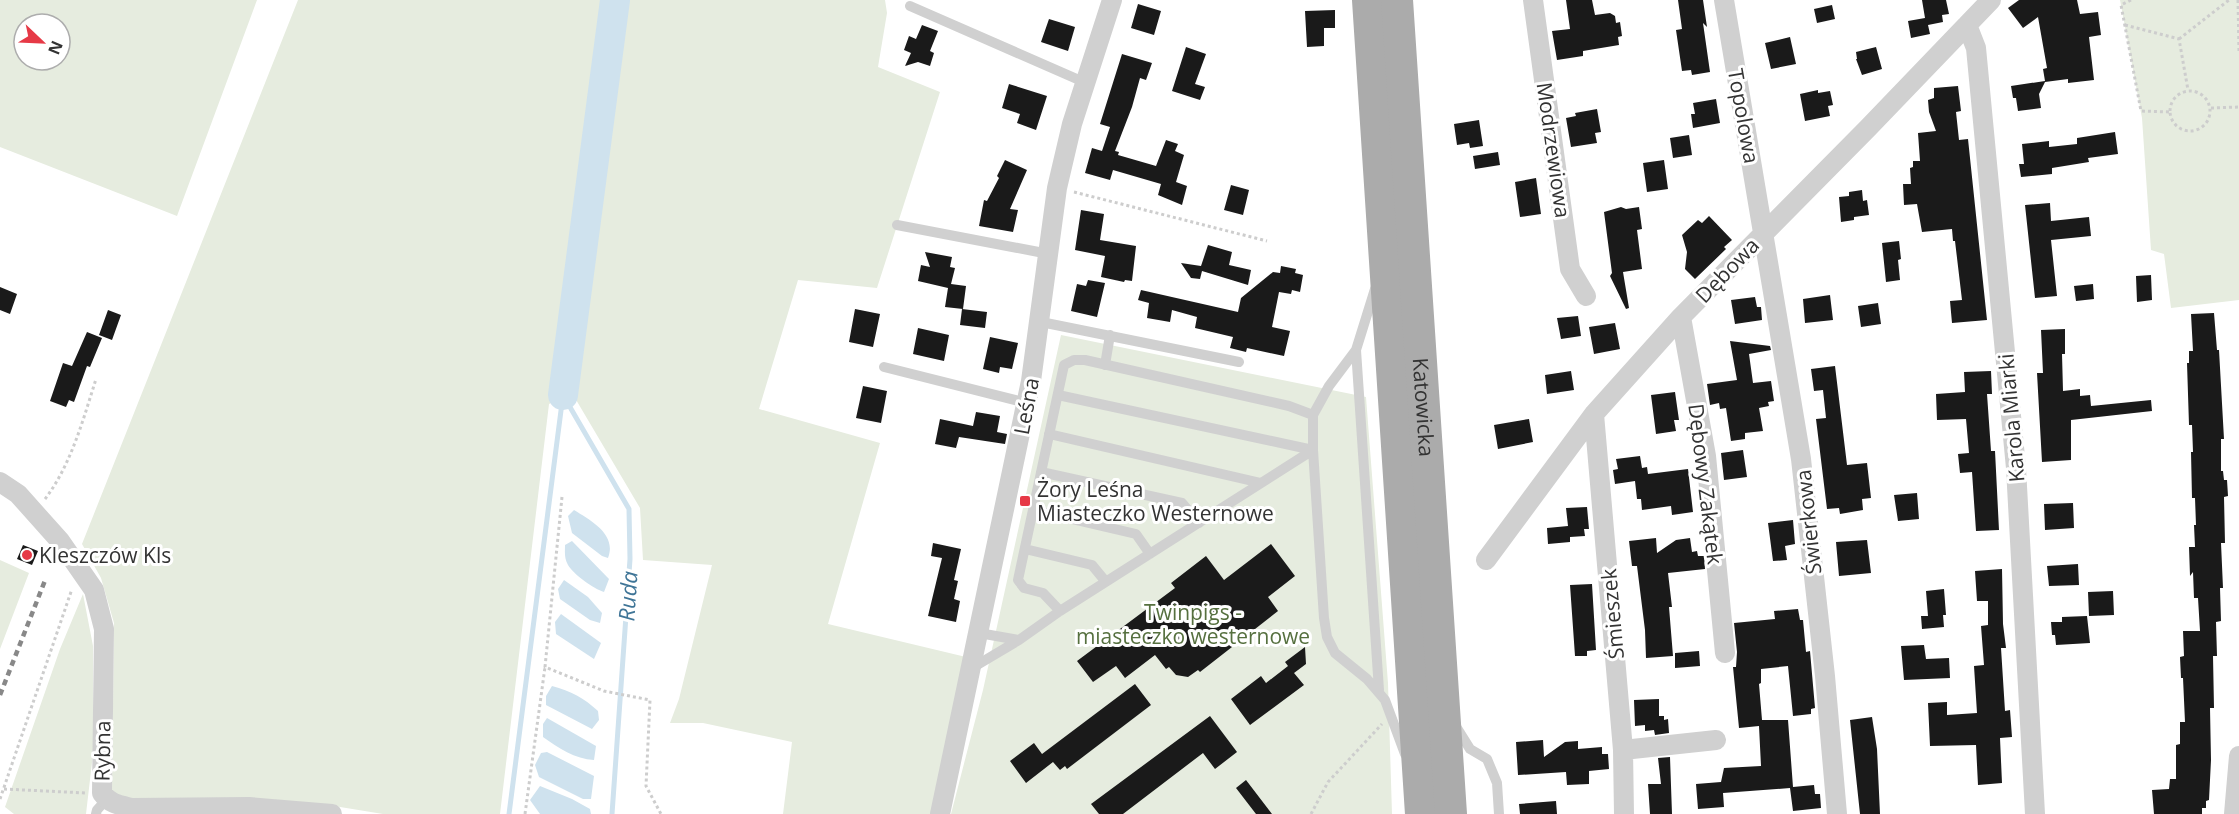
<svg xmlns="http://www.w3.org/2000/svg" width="2239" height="814" font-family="'Open Sans',sans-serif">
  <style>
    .green { fill: #e6ecdf; fill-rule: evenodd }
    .water { fill: #cfe2ee }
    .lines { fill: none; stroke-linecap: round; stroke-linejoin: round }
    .stream { stroke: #cfe2ee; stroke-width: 5 }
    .river { stroke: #cfe2ee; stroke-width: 30 }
    .building { fill: #1a1a1a }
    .path { stroke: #cdcdcd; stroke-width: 3; stroke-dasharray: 3 3; stroke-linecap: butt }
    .service { stroke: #d0d0d0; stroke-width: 10 }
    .minor { stroke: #d0d0d0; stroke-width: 20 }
    .primary { stroke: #ababab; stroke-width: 32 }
    .rail { stroke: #888; stroke-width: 4.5; stroke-dasharray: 6 4.5; stroke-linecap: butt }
    .poi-dot { fill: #e63946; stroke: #fff; stroke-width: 2 }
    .labels { text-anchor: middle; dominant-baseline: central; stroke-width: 6; stroke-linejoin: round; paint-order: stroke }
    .street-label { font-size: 21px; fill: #333; stroke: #fff }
    .poi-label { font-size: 21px; fill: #333; stroke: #fff; text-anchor: start }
    .park-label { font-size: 21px; fill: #56703f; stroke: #fff }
    .water-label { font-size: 22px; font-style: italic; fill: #3f7597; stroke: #fff }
  </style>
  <rect width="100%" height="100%" fill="#fff"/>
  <path class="green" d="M 0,0 L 257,0 L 177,216 L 0,147 ZM 24,24 L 60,24 L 60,60 L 24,60 Z
    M 298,0 L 885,0 L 887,13 L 878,67 L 940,92 L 877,288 L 798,280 L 759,409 L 880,443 L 828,624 L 966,657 L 932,814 L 783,814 L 792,742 L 703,723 L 670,723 L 679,699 L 712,565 L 643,560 L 640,508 L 572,393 L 549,404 L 500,814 L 383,814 L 334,806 L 129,801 L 112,792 L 114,623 L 101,578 L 82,544 Z
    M 2120,0 L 2239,0 L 2239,300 L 2171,308 L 2164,254 L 2151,250 L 2142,118 Z
    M 1061,335 L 1366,397 L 1388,683 L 1392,814 L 951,814 L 983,690 Z
    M 0,560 L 29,573 L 0,649 Z
    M 83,594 L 93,646 L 93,754 L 86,814 L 14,814 L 5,807 L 60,649 Z"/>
  <path class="water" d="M 574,510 C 592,521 617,535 608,558 L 602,556 L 572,533 L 568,516 Z
    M 572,541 L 609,579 L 604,592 C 594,589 573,574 568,565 C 564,558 565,552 565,545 Z
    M 564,580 L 588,597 L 602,613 L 600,623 L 590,620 L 560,599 L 558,589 Z
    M 561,614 L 601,643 L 594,659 L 556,634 L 555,622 Z
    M 552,686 C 571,691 584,698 598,711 L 599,720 L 592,729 L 546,705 L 546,696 Z
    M 547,718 L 596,746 L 594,760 C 575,759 558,748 543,737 L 543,724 Z
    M 547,752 L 594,776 L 591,799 L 583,799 L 539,777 L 535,765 L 541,753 Z
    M 540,786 L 572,799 L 590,809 L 591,814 L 540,814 L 530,800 Z"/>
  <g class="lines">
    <path class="stream" d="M 563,395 L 629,509 L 630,559 L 612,814
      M 509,814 L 563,395"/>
    <path class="river" d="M 563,395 L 615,0"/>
  </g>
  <path class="building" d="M 1566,0 L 1592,0 L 1595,15 L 1610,13 L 1615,16 L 1616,23 L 1620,22 L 1622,36 L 1618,37 L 1619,45 L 1583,51 L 1583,56 L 1557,60 L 1552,31 L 1570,29 Z
    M 1678,0 L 1703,0 L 1707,27 L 1703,23 L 1710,72 L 1692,75 L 1691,70 L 1682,71 L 1676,30 L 1682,29 Z
    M 1922,0 L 1946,0 L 1949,14 L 1942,15 L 1943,22 L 1928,25 L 1930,34 L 1911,38 L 1908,21 L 1925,18 Z
    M 2019,0 L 2077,0 L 2080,14 L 2098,12 L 2101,35 L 2089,37 L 2094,80 L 2068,83 L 2068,79 L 2045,82 L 2039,94 L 2041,108 L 2018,111 L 2016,98 L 2013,98 L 2011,86 L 2045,81 L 2043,69 L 2047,68 L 2038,17 L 2023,28 L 2008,8 Z
    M 1138,4 L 1161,11 L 1154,35 L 1131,28 Z
    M 1832,5 L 1835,19 L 1817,23 L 1814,9 Z
    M 1335,10 L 1335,28 L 1324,28 L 1324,46 L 1307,47 L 1305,11 Z
    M 1049,19 L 1075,27 L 1068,51 L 1041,42 Z
    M 922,25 L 938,31 L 930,51 L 934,53 L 930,66 L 918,62 L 905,66 L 911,53 L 904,50 L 909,36 L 916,39 Z
    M 1790,37 L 1796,64 L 1771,69 L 1765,43 Z
    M 1186,47 L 1206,54 L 1195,84 L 1205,87 L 1200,100 L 1172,91 Z
    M 1876,47 L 1882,69 L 1862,75 L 1856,59 L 1857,59 L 1856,52 Z
    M 1122,54 L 1152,63 L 1146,80 L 1140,78 L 1132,107 L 1115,151 L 1119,152 L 1118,155 L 1156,166 L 1166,140 L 1178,144 L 1175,151 L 1184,155 L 1176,182 L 1187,186 L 1182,205 L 1158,195 L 1161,184 L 1113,170 L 1110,180 L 1085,173 L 1092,148 L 1102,151 L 1110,127 L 1100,124 Z
    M 1009,84 L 1047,96 L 1036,130 L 1017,123 L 1020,114 L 1002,108 Z
    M 1958,86 L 1961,111 L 1956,112 L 1959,140 L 1968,139 L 1987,320 L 1952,323 L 1950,301 L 1962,300 L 1955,241 L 1953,241 L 1952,229 L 1922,232 L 1917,204 L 1904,205 L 1903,184 L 1911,184 L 1910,168 L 1913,167 L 1913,161 L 1920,161 L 1918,133 L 1936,131 L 1929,112 L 1928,100 L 1934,98 L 1934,88 Z
    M 1818,90 L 1818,93 L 1830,91 L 1833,105 L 1828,106 L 1830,116 L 1805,121 L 1800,94 Z
    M 1716,99 L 1720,123 L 1693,128 L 1691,114 L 1695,114 L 1693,103 Z
    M 1597,109 L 1601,132 L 1595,133 L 1597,143 L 1571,147 L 1566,118 L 1576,116 L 1575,113 Z
    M 1479,120 L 1483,146 L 1470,148 L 1469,143 L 1457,145 L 1454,124 Z
    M 2115,132 L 2118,154 L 2088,158 L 2089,162 L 2052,168 L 2052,174 L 2021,177 L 2019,164 L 2024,164 L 2022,144 L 2049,141 L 2049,147 L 2077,144 L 2077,138 Z
    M 1689,135 L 1692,155 L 1673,158 L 1670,138 Z
    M 1498,152 L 1500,165 L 1475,169 L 1473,156 Z
    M 1005,160 L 1027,170 L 1010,209 L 1018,210 L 1013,232 L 979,226 L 984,200 L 987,201 L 999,178 L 997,176 Z
    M 1664,160 L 1668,189 L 1647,192 L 1643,163 Z
    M 1536,178 L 1541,214 L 1520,217 L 1515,182 Z
    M 1231,185 L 1249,190 L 1243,215 L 1224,210 Z
    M 1862,190 L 1863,201 L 1867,200 L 1869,215 L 1854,217 L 1854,220 L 1841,222 L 1839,197 L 1849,196 L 1849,192 Z
    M 2050,203 L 2051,221 L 2089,217 L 2091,236 L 2051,240 L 2057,296 L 2035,298 L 2025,205 Z
    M 1621,207 L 1626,209 L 1639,207 L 1642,229 L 1637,230 L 1642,269 L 1623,272 L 1629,308 L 1626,309 L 1610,276 L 1612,273 L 1604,212 Z
    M 1081,210 L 1104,214 L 1100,240 L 1136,246 L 1132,281 L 1125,280 L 1124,282 L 1101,277 L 1105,256 L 1075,250 Z
    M 1709,216 L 1732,240 L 1724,247 L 1726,249 L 1695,279 L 1685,269 L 1687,252 L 1682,235 L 1698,220 L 1702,223 Z
    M 1899,241 L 1901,259 L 1898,260 L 1900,280 L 1886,282 L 1882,243 Z
    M 1208,245 L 1232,252 L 1229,265 L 1251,270 L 1248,285 L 1202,271 L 1200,279 L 1191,278 L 1181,263 L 1201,266 Z
    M 925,252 L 952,257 L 950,267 L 955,268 L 951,284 L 966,286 L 963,309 L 945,307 L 948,288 L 918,281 L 921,265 L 930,267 Z
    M 1281,266 L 1296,269 L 1295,273 L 1303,275 L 1300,292 L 1292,290 L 1291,294 L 1279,292 L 1272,327 L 1290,331 L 1284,356 L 1247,348 L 1246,352 L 1230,348 L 1233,337 L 1195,328 L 1197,317 L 1172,310 L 1170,322 L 1147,318 L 1149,303 L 1138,300 L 1141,290 L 1238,312 L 1241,298 L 1273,272 L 1280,273 Z
    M 2151,275 L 2152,300 L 2137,302 L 2136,276 Z
    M 1088,280 L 1105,283 L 1097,317 L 1071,311 L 1077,284 L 1086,286 Z
    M 2093,284 L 2094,299 L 2076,301 L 2074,286 Z
    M 0,287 L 17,294 L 10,314 L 0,310 Z
    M 1830,295 L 1833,320 L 1805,323 L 1803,299 Z
    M 1755,297 L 1757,307 L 1761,307 L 1762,320 L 1735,324 L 1731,300 Z
    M 1878,303 L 1881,324 L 1861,327 L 1858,306 Z
    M 855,309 L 880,314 L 873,347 L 849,342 Z
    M 962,309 L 987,312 L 985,328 L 960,325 Z
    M 108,310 L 121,315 L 112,340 L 99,335 Z
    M 2214,313 L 2217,350 L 2219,350 L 2224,439 L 2221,439 L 2221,471 L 2223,471 L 2224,480 L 2227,480 L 2228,496 L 2224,497 L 2225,543 L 2221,543 L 2223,588 L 2220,588 L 2221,621 L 2216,622 L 2217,656 L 2213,656 L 2214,708 L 2210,708 L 2211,760 L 2209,800 L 2206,801 L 2206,808 L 2202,808 L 2202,814 L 2154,814 L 2152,790 L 2169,789 L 2170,779 L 2176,779 L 2176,745 L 2180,744 L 2180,722 L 2185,722 L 2183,678 L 2181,678 L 2180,657 L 2184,656 L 2183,631 L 2200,631 L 2198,598 L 2194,598 L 2193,572 L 2190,576 L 2189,547 L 2195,547 L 2194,525 L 2196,525 L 2195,498 L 2192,498 L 2191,452 L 2193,452 L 2192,425 L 2189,425 L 2187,363 L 2189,363 L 2189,351 L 2193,351 L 2191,314 Z
    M 1578,316 L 1581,336 L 1561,339 L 1557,318 Z
    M 1615,323 L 1620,349 L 1594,354 L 1589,327 Z
    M 918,328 L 949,335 L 944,361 L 913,354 Z
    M 2065,329 L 2065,354 L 2062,354 L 2063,391 L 2080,389 L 2080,396 L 2090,395 L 2091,406 L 2151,400 L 2152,411 L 2071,420 L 2071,460 L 2042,462 L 2037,373 L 2043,373 L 2041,330 Z
    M 87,332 L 102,338 L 90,367 L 87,366 L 74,402 L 69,400 L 66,407 L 50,401 L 63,363 L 72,366 Z
    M 990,337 L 1018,343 L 1012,369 L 1000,367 L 999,373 L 983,369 Z
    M 1730,341 L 1770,346 L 1771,350 L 1749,354 L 1753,383 L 1771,381 L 1774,401 L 1768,402 L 1769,406 L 1759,408 L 1763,431 L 1745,433 L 1745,439 L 1731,441 L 1726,408 L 1720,409 L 1719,403 L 1710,405 L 1707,384 L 1737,380 Z
    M 1835,366 L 1847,465 L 1867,463 L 1871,498 L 1862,499 L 1863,510 L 1840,514 L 1839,508 L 1827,509 L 1816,419 L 1826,418 L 1823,390 L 1814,391 L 1811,369 Z
    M 1571,371 L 1574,390 L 1547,394 L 1545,375 Z
    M 1991,371 L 1992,394 L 1987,394 L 1991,451 L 1995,451 L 1999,530 L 1976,531 L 1972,472 L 1960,473 L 1958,454 L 1969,453 L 1966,419 L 1937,420 L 1936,394 L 1965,392 L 1964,372 Z
    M 863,386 L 887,391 L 881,423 L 856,418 Z
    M 1675,392 L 1679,420 L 1674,420 L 1676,431 L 1656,434 L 1651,395 Z
    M 976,412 L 1000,416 L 997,432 L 1007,434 L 1005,444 L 959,437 L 956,448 L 935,444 L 940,419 L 973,426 Z
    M 1529,419 L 1533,442 L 1498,449 L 1494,425 Z
    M 1743,450 L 1747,477 L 1724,480 L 1721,453 Z
    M 1640,456 L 1642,468 L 1647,467 L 1648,474 L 1688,469 L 1693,512 L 1672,515 L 1671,506 L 1642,510 L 1641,499 L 1637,499 L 1635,481 L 1615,484 L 1613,470 L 1618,469 L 1616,459 Z
    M 1917,493 L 1919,519 L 1898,521 L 1894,495 Z
    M 2073,503 L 2074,528 L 2045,530 L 2044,504 Z
    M 1587,507 L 1589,529 L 1584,529 L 1585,536 L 1570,537 L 1570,542 L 1548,544 L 1547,528 L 1568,526 L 1566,508 Z
    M 1793,520 L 1795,544 L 1785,546 L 1787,560 L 1773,561 L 1768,523 Z
    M 1656,538 L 1657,553 L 1676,540 L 1690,538 L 1692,552 L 1697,551 L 1698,556 L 1704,556 L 1705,569 L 1668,573 L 1672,607 L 1669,607 L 1673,656 L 1646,658 L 1645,630 L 1637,566 L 1632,566 L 1629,541 Z
    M 1867,540 L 1871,573 L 1839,576 L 1836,542 Z
    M 933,543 L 961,549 L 954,580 L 958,581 L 954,599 L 960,601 L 956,622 L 928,616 L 942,558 L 931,556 Z
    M 1271,544 L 1295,576 L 1268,597 L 1278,611 L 1200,672 L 1198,670 L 1188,677 L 1176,675 L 1169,667 L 1166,669 L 1155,655 L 1125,678 L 1116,666 L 1093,682 L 1077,661 L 1175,588 L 1171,583 L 1206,556 L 1224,580 Z
    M 23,545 L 38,551 L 32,565 L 17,559 Z
    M 2078,564 L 2079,585 L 2049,586 L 2047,566 Z
    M 2002,569 L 2003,624 L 2006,648 L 2001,648 L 2005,711 L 2010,710 L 2012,737 L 2000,738 L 2002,783 L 1978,785 L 1976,745 L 1930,746 L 1928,703 L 1947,702 L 1947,715 L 1977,713 L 1974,666 L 1984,665 L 1981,626 L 1988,625 L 1988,601 L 1977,601 L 1975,571 Z
    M 1592,584 L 1596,650 L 1587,651 L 1587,656 L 1575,656 L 1570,585 Z
    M 1944,589 L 1946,615 L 1943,615 L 1944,627 L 1922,629 L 1921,616 L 1928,616 L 1926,591 Z
    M 2113,591 L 2114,615 L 2089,616 L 2088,592 Z
    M 1798,609 L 1800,620 L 1803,620 L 1806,652 L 1810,651 L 1815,708 L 1811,709 L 1811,714 L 1793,716 L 1788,666 L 1761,669 L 1761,683 L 1759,684 L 1762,720 L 1788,720 L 1793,787 L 1814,785 L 1815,794 L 1820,794 L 1821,808 L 1793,811 L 1790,788 L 1723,793 L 1724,807 L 1698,809 L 1696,784 L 1721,782 L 1724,768 L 1761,766 L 1759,726 L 1739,728 L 1733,667 L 1736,667 L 1737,652 L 1734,623 L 1775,619 L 1774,611 Z
    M 2087,616 L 2090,643 L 2056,645 L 2055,635 L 2052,635 L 2051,622 L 2062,622 L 2062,617 Z
    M 1924,645 L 1926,659 L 1949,658 L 1950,678 L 1904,680 L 1901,646 Z
    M 1305,647 L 1306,664 L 1294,673 L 1304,685 L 1250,725 L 1231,699 L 1261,676 L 1266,683 L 1288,666 L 1285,662 Z
    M 1699,651 L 1700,666 L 1675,668 L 1675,653 Z
    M 1135,684 L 1151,705 L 1067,769 L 1065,766 L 1060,770 L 1053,762 L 1026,783 L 1010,761 L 1034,743 L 1042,754 Z
    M 1659,699 L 1659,716 L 1664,716 L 1664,720 L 1668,719 L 1669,733 L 1655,735 L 1654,730 L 1645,731 L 1645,725 L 1635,726 L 1634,700 Z
    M 1210,716 L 1237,752 L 1215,769 L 1203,753 L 1123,814 L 1099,814 L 1091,804 Z
    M 1872,717 L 1877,749 L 1880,814 L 1860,814 L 1850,720 Z
    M 1543,740 L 1544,757 L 1565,742 L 1578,741 L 1578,749 L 1602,747 L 1602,754 L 1608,754 L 1609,769 L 1589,771 L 1589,784 L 1567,785 L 1566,772 L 1518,775 L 1516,742 Z
    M 1670,757 L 1672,814 L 1650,814 L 1648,784 L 1661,784 L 1658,758 Z
    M 1246,780 L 1272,814 L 1256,814 L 1236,788 Z
    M 1556,801 L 1557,814 L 1520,814 L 1519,804 Z"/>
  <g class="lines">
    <path class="path" d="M 2131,0 L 2121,5 L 2141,111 L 2170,112
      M 2238,0 L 2239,52
      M 2125,25 L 2179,39 L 2188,90
      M 2179,39 L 2229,0
      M2170 111a20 20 0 1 1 40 0a20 20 0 1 1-40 0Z
      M 2211,108 L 2239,107
      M 1074,192 L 1267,241
      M 562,497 L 545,667 L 604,691 L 650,700 L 646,786 L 661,814
      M 45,499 C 71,465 83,420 96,379
      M 4,789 L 86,793
      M 0,799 L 72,589
      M 525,814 L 545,667
      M 1311,814 L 1328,782 L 1382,724"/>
    <path class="service" d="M 910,6 L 1086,83
      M 897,225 L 1049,254
      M 1375,289 L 1356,350 L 1329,386 L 1313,415 L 1313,450 L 1324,618 L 1327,637 L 1335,653 L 1367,679 L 1385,700 L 1405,754
      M 1041,322 L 1239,362
      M 1356,350 L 1379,690
      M 1105,365 L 1110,335
      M 884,367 L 1027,403
      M 1058,395 L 1313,450
      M 1049,434 L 1261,483
      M 1041,472 L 1182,503 L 1199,523
      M 1033,510 L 1136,534 L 1150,554
      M 1025,549 L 1092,565 L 1106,582
      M 1060,611 L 1043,593 L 1024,588 L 1018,580 L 1064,365 L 1074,360 L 1085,360 L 1289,406 L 1313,415
      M 979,633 L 1019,640
      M 972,668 L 1019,640 L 1060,611 L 1313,450
      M 1455,725 L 1470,749 L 1487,759 L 1497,783 L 1499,814
      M 96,814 L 97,810 L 106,800"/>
    <path class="minor" d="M 1533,0 L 1570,269 L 1586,296
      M 1724,0 L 1801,459 L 1825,676 L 1837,814
      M 1967,25 L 1976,48 L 2016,468 L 2035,814
      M 1681,317 L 1706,456 L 1725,653
      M 1594,414 L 1623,750 L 1624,814
      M 0,482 L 18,494 L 60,541 L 94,590 L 104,629 L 102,793 C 110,804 119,805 132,808 L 249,807 L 332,814
      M 1486,560 L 1594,414 L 1681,317 L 1868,128 L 1991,0
      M 1623,750 L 1716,740
      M 940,814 L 1031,381 L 1057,188 L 1072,124 L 1112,0
      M 2234,814 L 2239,756"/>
    <g class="primary">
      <path d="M 1368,0 L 1421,814"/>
      <path id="s1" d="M 1397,0 L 1451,814"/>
    </g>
    <path class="rail" d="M 0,695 L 46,578"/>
  </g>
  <g class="poi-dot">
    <rect x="1019" y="495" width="12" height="12" rx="3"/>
    <circle cx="27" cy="555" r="6"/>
  </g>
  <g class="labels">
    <g class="street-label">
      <text transform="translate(1744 116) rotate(80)">Topolowa</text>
      <text transform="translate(1554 150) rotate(82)">Modrzewiowa</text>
      <text transform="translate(1727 270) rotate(-46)">Dębowa</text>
      <text transform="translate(1026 406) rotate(-79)">Leśna</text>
      <text stroke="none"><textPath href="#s1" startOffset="408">Katowicka</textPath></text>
      <text transform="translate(2011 418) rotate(-95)">Karola Miarki</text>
      <text transform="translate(1706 484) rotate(83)">Dębowy Zakątek</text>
      <text transform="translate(1808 522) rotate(-96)">Świerkowa</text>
      <text transform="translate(1612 614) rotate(-95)">Śmieszek</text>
      <text transform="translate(102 751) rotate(-89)">Rybna</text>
    </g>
    <g class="poi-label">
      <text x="1037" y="489">Żory Leśna<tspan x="1037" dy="24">Miasteczko Westernowe</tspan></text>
      <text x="39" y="555">Kleszczów Kls</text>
    </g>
    <g class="park-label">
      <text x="1193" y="612">Twinpigs -<tspan x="1193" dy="24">miasteczko westernowe</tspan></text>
    </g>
    <g class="water-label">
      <text transform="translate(627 596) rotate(-86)">Ruda</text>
    </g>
  </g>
  <g transform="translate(42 42) rotate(113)"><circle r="28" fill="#ffffff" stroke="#adadad" stroke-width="1.5"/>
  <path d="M0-4.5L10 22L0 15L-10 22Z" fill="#e63946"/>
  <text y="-9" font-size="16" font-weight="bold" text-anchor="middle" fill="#333333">N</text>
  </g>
</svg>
